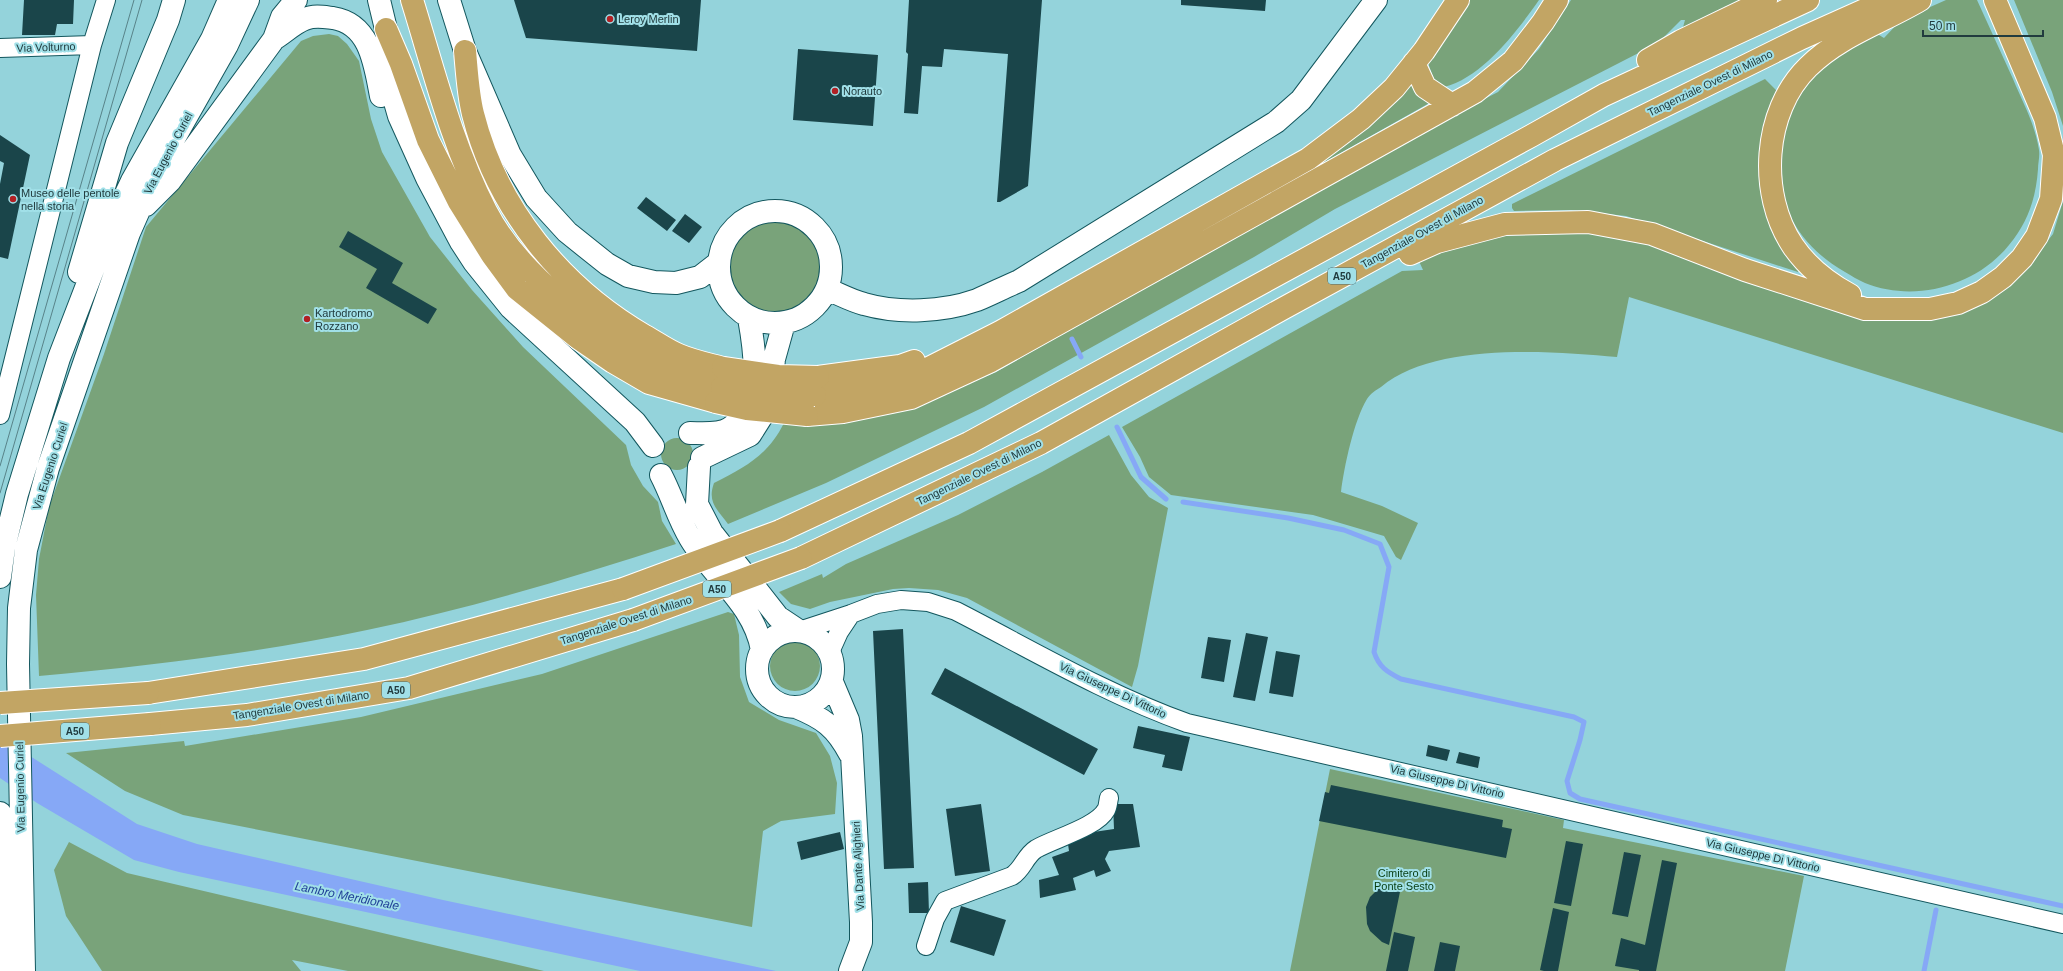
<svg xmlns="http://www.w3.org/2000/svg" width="2063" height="971" font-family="Arial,sans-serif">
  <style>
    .green { fill: #79a37a }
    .water { fill: #86a8f6 }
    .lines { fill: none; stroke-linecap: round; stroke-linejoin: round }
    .stream { stroke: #86a8f6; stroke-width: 5 }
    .building { fill: #1a454a }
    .street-casing { stroke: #13575e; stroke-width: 20 }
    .secondary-casing { stroke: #13575e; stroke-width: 24 }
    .highway-casing { stroke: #fff; stroke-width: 24 }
    .street { stroke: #fff; stroke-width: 18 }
    .secondary { stroke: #fff; stroke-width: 22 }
    .highway { stroke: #c2a564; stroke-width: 22 }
    .tram { stroke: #588389; stroke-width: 1 }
    .highway-bridge-casing { stroke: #fff; stroke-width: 24; stroke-linecap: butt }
    .highway-bridge { stroke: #c2a564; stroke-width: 22 }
    .poi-dot { fill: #b12024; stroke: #a1e0e8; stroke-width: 1.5 }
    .labels { text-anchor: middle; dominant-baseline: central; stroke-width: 4; stroke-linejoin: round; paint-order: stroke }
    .shield { fill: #a1e0e8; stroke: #476c71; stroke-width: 1 }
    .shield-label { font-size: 10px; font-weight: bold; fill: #213b3e }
    .poi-label { font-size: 11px; fill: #213b3e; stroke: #a1e0e8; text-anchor: start }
    .street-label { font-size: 11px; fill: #213b3e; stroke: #a1e0e8 }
    .park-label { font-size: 11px; fill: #073d11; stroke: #a1e0e8 }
    .water-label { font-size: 12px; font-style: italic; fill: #214098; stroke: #a1e0e8 }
  </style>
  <rect width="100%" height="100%" fill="#94d3db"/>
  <path class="green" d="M 1470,0 L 1539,0 C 1517,31 1483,77 1444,87 L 1434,80 L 1428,63 Z
    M 1571,0 L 1743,0 L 1682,31 L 1685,20 L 1681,20 L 1658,43 L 1335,209 L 1254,257 L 984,407 L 826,483 L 728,524 C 717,509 707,502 714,483 C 746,467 768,455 784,423 L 915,405 L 996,372 L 1389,148 L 1498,92 L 1539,49 Z
    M 1946,0 L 1977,0 C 1989,26 2001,53 2013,79 C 2023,103 2035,124 2039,150 C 2040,156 2038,163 2038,169 C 2036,198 2028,222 2009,245 C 1976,286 1915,303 1865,283 C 1858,280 1852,276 1845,272 C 1822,259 1800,239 1789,213 C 1781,191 1779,169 1781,146 C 1783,122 1793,96 1809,77 C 1827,57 1851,45 1874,32 L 1884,38 L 1901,20 Z
    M 2014,0 L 2063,0 L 2063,126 L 2052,92 Z
    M 329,34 L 338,36 L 347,44 L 359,61 L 371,119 L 382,152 L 430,237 L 472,290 L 523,347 L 626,445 L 631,465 L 643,486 L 658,502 L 662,521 L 676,544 C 574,577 472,608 367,630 C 259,653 149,666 39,676 L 36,595 L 39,559 L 49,507 L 104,354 L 146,227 L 301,41 L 313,36 Z
    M 1416,79 L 1433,101 L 1305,173 Z
    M 1765,79 L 1778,92 L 1766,127 L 1802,265 L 1798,272 L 1626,216 L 1571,210 L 1514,211 L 1512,208 L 1512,204 Z
    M 2063,201 L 2063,433 L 1629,297 L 1617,357 C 1551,351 1434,342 1381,387 C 1376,390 1370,394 1367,399 C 1354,420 1344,467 1341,492 L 1382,506 L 1418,523 L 1401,560 L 1396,557 L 1384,536 L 1313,515 L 1171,495 L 1149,477 L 1140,457 L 1122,427 L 1402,271 L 1423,270 L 1418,259 L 1492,235 L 1559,228 L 1627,238 L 1827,302 L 1982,303 L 2020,276 L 2053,234 Z
    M729 268a46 46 0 1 1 92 0a46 46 0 1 1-92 0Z
    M 1109,435 L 1131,475 L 1149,497 L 1168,508 L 1138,666 L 1132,687 L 967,598 L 938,590 L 909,588 L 893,589 L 830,602 L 810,609 L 791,604 L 779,592 L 822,574 L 823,578 L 846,564 L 958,515 L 1042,472 Z
    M661 454a16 16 0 1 1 32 0a16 16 0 1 1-32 0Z
    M 728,612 L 734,614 L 739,635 L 740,677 L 749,702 L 779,720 L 816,733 L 830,756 L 837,783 L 835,814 L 781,821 L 763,831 L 752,927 L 183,815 L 125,791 L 66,753 L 184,741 L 185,746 L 361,717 L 542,674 Z
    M770 666a25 25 0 1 1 50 0a25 25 0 1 1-50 0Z
    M 1330,769 L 1564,820 L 1563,828 L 1804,876 L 1785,971 L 1290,971 Z
    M 69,842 L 127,873 L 544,971 L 348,971 L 292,960 L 301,971 L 102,971 L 66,916 L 54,870 Z"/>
  <path class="water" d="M 0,737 L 137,824 L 197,844 L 443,900 L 776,971 L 640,971 L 179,872 L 134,860 L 37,803 L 0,778 Z"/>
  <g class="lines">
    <path class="stream" d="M 1072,339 L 1081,357
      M 1117,427 L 1141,477 L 1166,499
      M 1183,502 L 1288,518 L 1344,530 L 1380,544 L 1389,567 L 1374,652 C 1379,667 1387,672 1401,679 L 1574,717 L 1584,722 L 1580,740 L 1567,781 L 1570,793 L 1580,799 L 2063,906
      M 1924,971 L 1936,910"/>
  </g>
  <path class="building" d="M 24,0 L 74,0 L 73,24 L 57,24 L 55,35 L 22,35 Z
    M 514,0 L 701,0 L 697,51 L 526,38 Z
    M 909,0 L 1042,0 L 1028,186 L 1000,202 L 997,202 L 1008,54 L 944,49 L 942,67 L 922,66 L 918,114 L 904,113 L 908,54 L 906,52 Z
    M 1181,0 L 1266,0 L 1265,11 L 1181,5 Z
    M 798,49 L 878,55 L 873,126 L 793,120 Z
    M 0,135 L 30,155 L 8,259 L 0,257 L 0,184 L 4,163 L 0,161 Z
    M 646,197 L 676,220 L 667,231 L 637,208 Z
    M 685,214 L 702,227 L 689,243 L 672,231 Z
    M 348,231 L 403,263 L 392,283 L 437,309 L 428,324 L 366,288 L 377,269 L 339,247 Z
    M 903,629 L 914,868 L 884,869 L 873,631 Z
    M 1246,633 L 1268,637 L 1255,701 L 1233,697 Z
    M 1208,637 L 1231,640 L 1224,682 L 1201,678 Z
    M 1276,651 L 1300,655 L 1293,697 L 1269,693 Z
    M 945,668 L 1098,749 L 1084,775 L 931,694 Z
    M 1138,726 L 1190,737 L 1182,771 L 1162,767 L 1165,755 L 1133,748 Z
    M 1428,745 L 1450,750 L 1447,761 L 1426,756 Z
    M 1459,752 L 1480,757 L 1478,768 L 1456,763 Z
    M 1331,785 L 1503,820 L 1502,827 L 1512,829 L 1506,858 L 1319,821 L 1325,792 L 1329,793 Z
    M 981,804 L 990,871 L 955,876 L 946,809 Z
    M 1113,804 L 1133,804 L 1140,847 L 1109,851 L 1105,859 L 1111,871 L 1096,877 L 1094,870 L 1073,878 L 1076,890 L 1040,898 L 1039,880 L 1059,875 L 1052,857 L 1069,851 L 1068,844 L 1080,834 L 1114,829 Z
    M 840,832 L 844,849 L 801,860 L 797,842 Z
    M 1566,841 L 1583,844 L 1571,906 L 1554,903 Z
    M 1624,852 L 1641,855 L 1628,917 L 1612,914 Z
    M 1662,860 L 1677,863 L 1656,971 L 1639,971 L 1639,970 L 1615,966 L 1621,938 L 1645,945 Z
    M 928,882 L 929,913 L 909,913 L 908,883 Z
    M 1402,882 L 1389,945 L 1382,942 L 1370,931 L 1367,924 L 1366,907 L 1370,897 L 1380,887 L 1387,884 Z
    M 961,906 L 1006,920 L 994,956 L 950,942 Z
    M 1553,908 L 1569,912 L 1558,971 L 1544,971 L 1540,970 Z
    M 1394,932 L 1415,937 L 1408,971 L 1386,971 Z
    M 1440,942 L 1460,946 L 1455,971 L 1434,971 Z"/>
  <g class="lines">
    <defs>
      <path id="street" d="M 0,48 L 92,45
        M 0,415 L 92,45 L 106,0
        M 799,631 L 851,614 L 877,604 L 901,600 L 928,602 L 956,611 C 1032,650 1106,694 1187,723 L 2063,924
        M 830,652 L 839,632 L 851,614
        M 926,946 L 935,919 L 945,901 L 1012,876 C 1023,869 1025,856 1036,849 C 1053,839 1097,827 1106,810 C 1108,807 1108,802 1109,798"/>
      <path id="secondary" d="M 379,0 L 386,29 L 395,102 L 399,116 L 427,178 L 461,242 L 474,262 L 511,308 L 635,422 L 653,446
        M 449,0 L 465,51 L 510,155 L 536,198 L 567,232 L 607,264 L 628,276 L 654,282 L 676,283 L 700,277 L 718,263
        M 274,39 C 284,33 294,23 305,19 C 314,15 324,17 333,18 C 371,24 375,66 381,96
        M 146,205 L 170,181 L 274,39 L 282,17 L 296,0
        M719 267a56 56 0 1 1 112 0a56 56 0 1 1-112 0Z
        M 79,272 L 117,143 L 168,20 L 174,0
        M 827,289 C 839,294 852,301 864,304 C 899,314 943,312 977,300 C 991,294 1005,287 1019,281 L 1276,122 L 1301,100 L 1376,0
        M 690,433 C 702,433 720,435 730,428 C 764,406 755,351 749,318
        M 702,458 L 750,435 L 762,416 L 771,388 L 774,359 L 784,323
        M 699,467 L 697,504 L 712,533 L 778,617 L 799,631
        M 661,475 C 672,496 678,518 690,538 C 713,577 754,604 762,650
        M 0,577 L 4,548 L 17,494 L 59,358 L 106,236 L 132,181 L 212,39 L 229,0
        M757 669a38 38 0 1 1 76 0a38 38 0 1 1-76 0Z
        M 832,682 L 848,720 L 851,736 L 861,922 L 861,942 L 850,971
        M 796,707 C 823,718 836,727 850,754
        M 0,813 L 3,971
        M 24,971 L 18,664 L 19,608 L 26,550 L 48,468 L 129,233 L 159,165 L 227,45 L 248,0"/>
      <path id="highway" d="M 412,0 C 434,71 452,145 486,211 C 503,244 529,272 557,296 C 609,341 655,369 722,387
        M 386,29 L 401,64 L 428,140 L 459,202 L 492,255 L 517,289 L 578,338 L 613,362 L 649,383 L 716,402
        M 465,51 C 467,72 468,94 473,114 C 497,209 561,287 645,336 C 656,342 667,350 679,355 C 693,361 708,364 723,368
        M 1648,60 L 1681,41 L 1766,0
        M 1414,63 L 1425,87 L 1452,105
        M 1410,254 L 1437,242 L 1505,224 L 1588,222 L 1652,234 L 1745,270 L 1865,309 L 1930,309 L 1958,303 L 1982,292 L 2003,277 L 2022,258 L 2037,236 L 2051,199 L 2054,155 L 2045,118 L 1995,0
        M 1850,295 C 1828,283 1808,268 1793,246 C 1758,194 1763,111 1808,67 C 1839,36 1883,22 1920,0
        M 818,377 L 900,366 L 914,361
        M 815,395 L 876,387 L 925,370 L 1000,332 L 1308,159 L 1361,119 L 1394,88 L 1424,51 L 1458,0
        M 807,415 L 843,412 L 911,398 L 991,361 L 1475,92 L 1513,61 L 1543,22 L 1557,0
        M 780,531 L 969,443 L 1531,136 L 1604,95 L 1808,0
        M 801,558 L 1041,443 L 1284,308 L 1555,160 L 1802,38 L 1887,0
        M 148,693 L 364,659 L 623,589
        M 150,724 L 247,715 L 409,688 L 633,620"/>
    </defs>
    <use href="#street" class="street-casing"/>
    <use href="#secondary" class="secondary-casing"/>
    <use href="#highway" class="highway-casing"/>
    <use href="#street" class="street"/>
    <use href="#secondary" class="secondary"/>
    <use href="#highway" class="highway"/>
    <path class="tram" d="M 0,466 L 134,0
      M 0,493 L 142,0"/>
    <defs>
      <path id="highway-bridge" d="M 723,368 L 778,376 L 818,377
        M 722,387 L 775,395 L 815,395
        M 716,402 L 747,409 L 807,415
        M 623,589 L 780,531
        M 633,620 L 801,558
        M 0,703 L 148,693
        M 0,736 L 150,724"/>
    </defs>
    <use href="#highway-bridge" class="highway-bridge-casing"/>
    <use href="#highway-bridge" class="highway-bridge"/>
  </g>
  <g class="poi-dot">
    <circle cx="610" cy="19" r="4"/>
    <circle cx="835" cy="91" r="4"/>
    <circle cx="13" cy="199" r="4"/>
    <circle cx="307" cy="319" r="4"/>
  </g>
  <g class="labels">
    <g class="shield">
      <rect x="1328" y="268" width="28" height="16" rx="3"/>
      <rect x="703" y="581" width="28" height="16" rx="3"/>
      <rect x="382" y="682" width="28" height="16" rx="3"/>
      <rect x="61" y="723" width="28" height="16" rx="3"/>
    </g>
    <g class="shield-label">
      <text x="1342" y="276">A50</text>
      <text x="717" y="589">A50</text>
      <text x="396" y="690">A50</text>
      <text x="75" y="731">A50</text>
    </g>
    <g class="poi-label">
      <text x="618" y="19">Leroy Merlin</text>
      <text x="843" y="91">Norauto</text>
      <text x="21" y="193">Museo delle pentole<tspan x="21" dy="13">nella storia</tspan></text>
      <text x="315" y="313">Kartodromo<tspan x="315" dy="13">Rozzano</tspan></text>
    </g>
    <g class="street-label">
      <text transform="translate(46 47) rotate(-2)">Via Volturno</text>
      <text transform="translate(1710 83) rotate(-26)">Tangenziale Ovest di Milano</text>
      <text transform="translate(168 153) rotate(-62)">Via Eugenio Curiel</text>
      <text transform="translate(1422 232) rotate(-29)">Tangenziale Ovest di Milano</text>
      <text transform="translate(50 466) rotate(-72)">Via Eugenio Curiel</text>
      <text transform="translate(979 472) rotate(-26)">Tangenziale Ovest di Milano</text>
      <text transform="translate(626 620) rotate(-18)">Tangenziale Ovest di Milano</text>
      <text transform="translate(1113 690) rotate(25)">Via Giuseppe Di Vittorio</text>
      <text transform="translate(301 705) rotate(-9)">Tangenziale Ovest di Milano</text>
      <text transform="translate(1447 781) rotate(13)">Via Giuseppe Di Vittorio</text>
      <text transform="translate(20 787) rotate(-91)">Via Eugenio Curiel</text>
      <text transform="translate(1763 855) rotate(13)">Via Giuseppe Di Vittorio</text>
      <text transform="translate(858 866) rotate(-93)">Via Dante Alighieri</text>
    </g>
    <g class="park-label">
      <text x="1404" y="873">Cimitero di<tspan x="1404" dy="13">Ponte Sesto</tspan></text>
    </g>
    <g class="water-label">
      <text transform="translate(347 896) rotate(11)">Lambro Meridionale</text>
    </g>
  </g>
  <path d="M1923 30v6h120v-6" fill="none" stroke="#213b3e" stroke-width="2"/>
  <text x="1929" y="30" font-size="12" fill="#213b3e" stroke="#a1e0e8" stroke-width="3" paint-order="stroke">50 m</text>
</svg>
